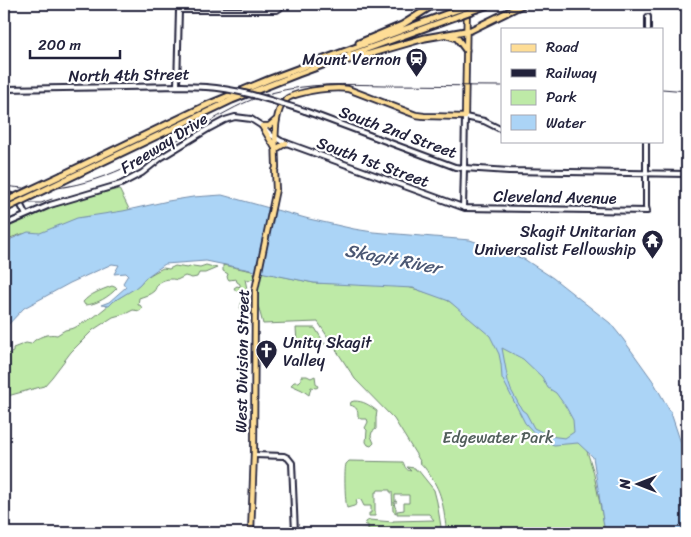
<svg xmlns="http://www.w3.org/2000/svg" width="691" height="537" font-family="Sriracha,sans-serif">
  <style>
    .green { fill: #beeaa7; stroke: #708671 }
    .water { fill: #abd4f6; stroke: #748dab; fill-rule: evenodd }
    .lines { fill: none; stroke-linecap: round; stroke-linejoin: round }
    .tertiary-casing { stroke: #22223b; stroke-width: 8 }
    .secondary-casing { stroke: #22223b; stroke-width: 8 }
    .primary-casing { stroke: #22223b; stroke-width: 8 }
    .motorway-casing { stroke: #22223b; stroke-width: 9 }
    .tertiary { stroke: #fff; stroke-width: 4 }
    .secondary { stroke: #fff; stroke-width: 4 }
    .primary { stroke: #fedd96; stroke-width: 4.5 }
    .motorway { stroke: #fedd96; stroke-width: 5 }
    .rail { stroke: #22223b; stroke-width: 1 }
    .secondary-bridge-casing { stroke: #22223b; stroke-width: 8; stroke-linecap: butt }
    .motorway-bridge-casing { stroke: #22223b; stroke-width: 9; stroke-linecap: butt }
    .secondary-bridge { stroke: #fff; stroke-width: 4 }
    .motorway-bridge { stroke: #fedd96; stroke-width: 5 }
    .labels { text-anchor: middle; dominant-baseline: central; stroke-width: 4.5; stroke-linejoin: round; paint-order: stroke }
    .poi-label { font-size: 16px; fill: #22223b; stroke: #fff; text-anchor: end }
    .street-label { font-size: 16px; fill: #22223b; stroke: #fff }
    .park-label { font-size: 16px; fill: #515e5b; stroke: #fff }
    .water-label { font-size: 18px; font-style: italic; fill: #4b5773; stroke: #fff }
  </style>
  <rect width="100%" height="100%" fill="#fff"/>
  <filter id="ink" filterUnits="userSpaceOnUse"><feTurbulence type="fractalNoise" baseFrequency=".02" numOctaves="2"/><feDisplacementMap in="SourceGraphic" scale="10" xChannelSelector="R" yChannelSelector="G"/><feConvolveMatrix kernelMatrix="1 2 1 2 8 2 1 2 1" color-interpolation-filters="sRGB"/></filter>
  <g filter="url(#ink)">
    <path class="green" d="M 119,189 L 130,211 L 46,234 L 22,234 L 4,240 L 4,228 L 51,208 L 81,198 Z
      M 206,265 L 217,268 L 205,273 L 199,273 L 197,277 L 192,278 L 185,276 L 177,280 C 172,278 162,279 158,284 C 156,286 156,289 154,291 C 150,295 144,296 139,298 L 138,305 L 140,305 L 142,308 L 140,311 L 133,310 L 127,313 L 113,317 L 93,330 L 71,352 L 52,377 L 44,386 L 4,397 L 4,355 L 13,352 L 13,348 L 26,343 L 31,344 C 36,337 49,333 57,335 L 65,330 L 74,328 L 94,317 L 114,301 L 140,284 L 145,278 L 155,272 L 163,268 L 169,269 L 175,266 L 187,268 L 193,266 L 200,267 Z
      M 223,265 L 252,271 L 254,273 L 254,278 L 248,281 L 245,279 L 247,289 L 245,304 L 243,309 L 240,308 L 242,301 L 243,289 L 236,291 L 234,288 L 237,286 L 240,287 L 240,284 L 237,282 L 236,279 L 229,280 L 227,277 L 228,274 L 223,271 Z
      M 257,271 L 314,283 L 399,285 L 415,289 L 442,297 L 497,331 L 573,407 L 593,470 L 606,533 L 447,533 C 443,509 444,495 429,474 C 426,469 423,465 419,462 L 420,461 L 394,419 L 355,379 L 318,322 L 263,324 L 255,294 Z
      M 112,286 L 117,288 C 110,296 96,305 85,305 L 83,302 C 90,294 101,290 112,286 Z
      M 296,328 L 315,328 L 325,344 L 303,344 L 303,343 L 297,343 Z
      M 301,376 L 307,376 L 311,378 L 315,376 L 316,383 L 318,387 L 316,388 L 311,387 L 309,395 L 302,390 L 291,385 L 294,382 L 299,382 L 301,380 Z
      M 354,401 C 364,401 369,405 377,411 L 376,418 L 376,429 L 372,432 L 371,436 L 374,443 L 371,446 L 368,445 L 366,442 L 367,430 L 365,428 L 368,422 L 367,419 L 361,419 L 358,417 C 358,410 357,407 350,405 L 351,402 Z
      M 349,461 L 403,462 C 405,466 405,470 411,471 L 407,467 L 415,468 L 416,470 L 418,470 L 434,490 L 437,502 L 442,533 L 360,533 L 360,531 L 370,531 L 370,530 L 368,529 L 368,525 L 365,525 L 366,522 L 369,520 L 393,522 L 393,521 L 434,520 L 429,514 L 397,514 L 397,511 L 404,510 L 404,503 L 409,503 L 409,495 L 395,495 L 395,501 L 397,502 L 394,502 L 395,507 L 396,508 L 396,513 L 393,511 L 392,492 L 390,492 L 390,490 L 378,490 L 377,492 L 375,492 L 375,516 L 369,516 L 369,513 L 371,513 L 371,506 L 364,506 L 361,500 L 359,499 L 356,500 L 357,504 L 354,506 L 347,508 C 345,502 344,470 346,464 C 347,463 348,462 349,461 Z"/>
    <path class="water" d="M 222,195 L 309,219 L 354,229 L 373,232 L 470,240 L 524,259 L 553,278 L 610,323 L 623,339 L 653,381 L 671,413 L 687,461 L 687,533 L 605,533 L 593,457 L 578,443 L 554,445 L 539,438 L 525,423 L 502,378 L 501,364 L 499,354 L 490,336 L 449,301 L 413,288 L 314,283 L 206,261 L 165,264 L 145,278 L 140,284 L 134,289 L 114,301 L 109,306 L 101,305 L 109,302 L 126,287 L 123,283 L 128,275 L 126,273 L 114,274 L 119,265 L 112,264 L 70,283 L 24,308 L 4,329 L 4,242 L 28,232 L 40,233 L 77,218 L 123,211 L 168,201 L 193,197 ZM 502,348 L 523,359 L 542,377 L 548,388 L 556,393 L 566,407 L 573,420 L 574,432 L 565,438 L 557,437 L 550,436 L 534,428 L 526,413 L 522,410 L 511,390 L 508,381 Z"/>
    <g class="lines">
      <defs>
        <path id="tertiary" d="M 648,29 L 648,17
          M 177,86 L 179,10 L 277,10 L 280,8 L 281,4
          M 465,117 L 484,121 L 502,130
          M 4,194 C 18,196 20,204 26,215
          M 463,207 L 464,168 L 509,171 L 687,174
          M 4,225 L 50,205 L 121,184 L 142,173 L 162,157 L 208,129 L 225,120 L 235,117 L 251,119 L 262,126 L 271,135 L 281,141 L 465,208 L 647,211 L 646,207 L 646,141
          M 254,455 L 284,456 L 288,458 L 292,463 L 295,533"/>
        <path id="secondary" d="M 4,89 L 182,86 L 206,87
          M 305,111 L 455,167 L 464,168 L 465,117"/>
        <path id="primary" d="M 262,126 L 275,148
          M 262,126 L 269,126 L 276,120
          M 276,149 L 286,143
          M 276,190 L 275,170 L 276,168 C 276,149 271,110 288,98 C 294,94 303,93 310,91 C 323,89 335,87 348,89 L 416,115 L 424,116 L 465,117 L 467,4
          M 251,533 L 254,452 L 255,290 L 276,189"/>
        <path id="motorway" d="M 477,9 L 491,4
          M 447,35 L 457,38 L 466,50
          M 359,43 L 402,25 L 435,4
          M 342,62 L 425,38 L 471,30 L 524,4
          M 62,175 L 207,105 L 270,79 L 454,11
          M 65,180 L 232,100 L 298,74 L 455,17"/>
      </defs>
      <use href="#tertiary" class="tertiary-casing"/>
      <use href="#secondary" class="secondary-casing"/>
      <use href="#primary" class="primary-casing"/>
      <use href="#motorway" class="motorway-casing"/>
      <use href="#tertiary" class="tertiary"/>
      <use href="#secondary" class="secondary"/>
      <use href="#primary" class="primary"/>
      <use href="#motorway" class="motorway"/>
      <path class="rail" d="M 662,89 L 687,91
        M 4,186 C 21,188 39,190 57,188 C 111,181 156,152 202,126 C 224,113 246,100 271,93 C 309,83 345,84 384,85 C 424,85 463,86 502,86
        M 30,203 L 41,203 L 52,199"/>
      <defs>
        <path id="secondary-bridge" d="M 206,87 C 240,89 273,101 305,111"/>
        <path id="motorway-bridge" d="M 454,11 L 475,4
          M 455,17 L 477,9
          M 4,202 L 62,175
          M 7,208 L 65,180"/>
      </defs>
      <use href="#secondary-bridge" class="secondary-bridge-casing"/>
      <use href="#motorway-bridge" class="motorway-bridge-casing"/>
      <use href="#secondary-bridge" class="secondary-bridge"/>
      <use href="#motorway-bridge" class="motorway-bridge"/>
    </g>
  </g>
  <defs>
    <symbol id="station-pin" viewBox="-11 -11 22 30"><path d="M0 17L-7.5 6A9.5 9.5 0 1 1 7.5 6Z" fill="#22223b" stroke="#fff"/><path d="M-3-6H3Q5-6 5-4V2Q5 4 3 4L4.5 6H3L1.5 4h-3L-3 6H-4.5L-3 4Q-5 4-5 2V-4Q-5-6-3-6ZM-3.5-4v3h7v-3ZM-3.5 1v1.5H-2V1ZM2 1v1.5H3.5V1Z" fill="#fff"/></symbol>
    <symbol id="temple-pin" viewBox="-11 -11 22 30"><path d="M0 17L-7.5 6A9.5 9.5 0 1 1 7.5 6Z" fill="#22223b" stroke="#fff"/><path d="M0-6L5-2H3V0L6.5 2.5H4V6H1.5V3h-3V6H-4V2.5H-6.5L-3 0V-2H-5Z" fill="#fff"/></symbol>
    <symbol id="church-pin" viewBox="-11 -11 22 30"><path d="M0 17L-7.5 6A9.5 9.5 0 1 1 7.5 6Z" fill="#22223b" stroke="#fff"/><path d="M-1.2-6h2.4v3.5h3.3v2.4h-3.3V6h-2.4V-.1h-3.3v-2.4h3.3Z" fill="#fff"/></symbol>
  </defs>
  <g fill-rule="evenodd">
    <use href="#station-pin" x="404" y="46" width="25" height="34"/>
    <use href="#temple-pin" x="640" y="228" width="25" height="34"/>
    <use href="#church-pin" x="254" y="338" width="25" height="34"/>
  </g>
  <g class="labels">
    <g class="poi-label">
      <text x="401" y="59">Mount Vernon</text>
      <text x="636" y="231">Skagit Unitarian<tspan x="636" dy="18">Universalist Fellowship</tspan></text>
      <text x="283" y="342" text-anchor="start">Unity Skagit<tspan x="283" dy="18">Valley</tspan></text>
    </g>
    <g class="street-label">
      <text transform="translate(129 75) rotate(-1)">North 4th Street</text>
      <text transform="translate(398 132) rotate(20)">South 2nd Street</text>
      <text transform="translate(164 143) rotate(-32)">Freeway Drive</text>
      <text transform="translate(373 162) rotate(20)">South 1st Street</text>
      <text transform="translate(555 197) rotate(1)">Cleveland Avenue</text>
      <text transform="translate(242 361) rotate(-89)">West Division Street</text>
    </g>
    <g class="park-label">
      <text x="498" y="437">Edgewater Park</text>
    </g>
    <g class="water-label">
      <text transform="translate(393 259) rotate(11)">Skagit River</text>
    </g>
  </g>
  <rect width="691" height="537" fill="none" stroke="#fff" stroke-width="20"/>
  <rect x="10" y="10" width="671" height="517" fill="none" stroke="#22223b" stroke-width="2" filter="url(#ink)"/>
  <rect x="501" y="28" width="162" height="115" fill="#ffffff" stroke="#a7a7b1"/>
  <rect x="511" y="44" width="25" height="8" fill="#fedd96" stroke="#a7a7b1"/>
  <text x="546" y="52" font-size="15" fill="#22223b">Road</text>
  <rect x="511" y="69" width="25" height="8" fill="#22223b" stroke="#a7a7b1"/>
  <text x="546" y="78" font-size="15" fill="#22223b">Railway</text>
  <rect x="511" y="90" width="25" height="15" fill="#beeaa7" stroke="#a7a7b1"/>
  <text x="546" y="102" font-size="15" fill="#22223b">Park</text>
  <rect x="511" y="115" width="25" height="15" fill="#abd4f6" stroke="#a7a7b1"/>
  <text x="546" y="128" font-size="15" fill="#22223b">Water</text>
  <g transform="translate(638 484) rotate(270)" stroke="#ffffff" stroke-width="4" paint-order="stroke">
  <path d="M0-4L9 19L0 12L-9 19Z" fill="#22223b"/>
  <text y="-8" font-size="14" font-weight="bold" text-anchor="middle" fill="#22223b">N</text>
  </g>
  <path d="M30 50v8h90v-8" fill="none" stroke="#22223b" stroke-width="2.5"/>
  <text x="38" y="50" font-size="15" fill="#22223b" stroke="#ffffff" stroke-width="4" paint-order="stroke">200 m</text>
</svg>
